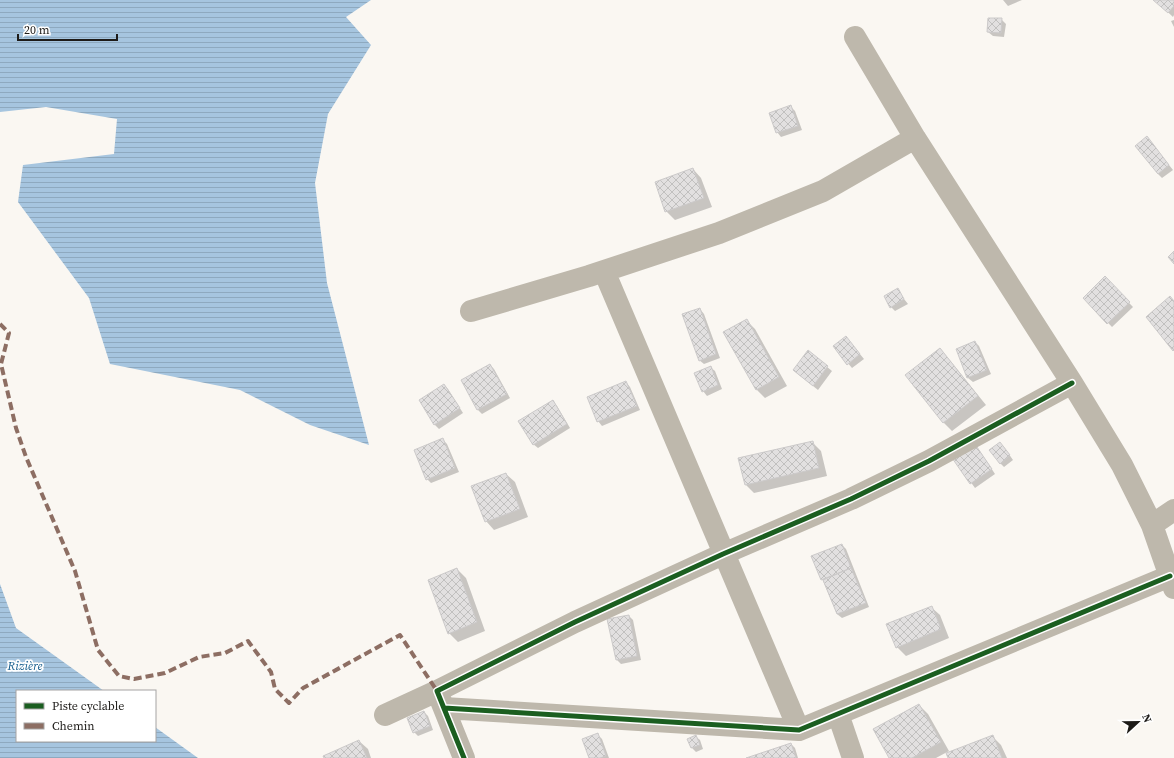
<svg xmlns="http://www.w3.org/2000/svg" width="1174" height="758" font-family="'Source Serif 4',serif">
  <style>
    .water { fill: url(#water-rules) }
    .shadow { fill: #0003 }
    .building { fill: url(#building-cross-hatch); stroke: #cccaca }
    .lines { fill: none; stroke-linecap: round; stroke-linejoin: round }
    .minor { stroke: #beb8ac; stroke-width: 22 }
    .quiet { stroke: #8d6e63; stroke-width: 4; stroke-dasharray: 8 4; stroke-linecap: butt }
    .cycleway-casing { stroke: #fff; stroke-width: 8 }
    .cycleway { stroke: #1b5e20; stroke-width: 5 }
    .labels { text-anchor: middle; dominant-baseline: central; stroke-width: 3.5; stroke-linejoin: round; paint-order: stroke }
    .water-label { font-size: 12px; font-style: italic; fill: #10598a; stroke: #fff }
  </style>
  <defs>
    <pattern id="water-rules" width="6" height="5" patternUnits="userSpaceOnUse"><rect width="6" height="5" fill="#a6c5df"/><path d="M0 2.5h6" fill="none" stroke="#8ea9bf"/></pattern>
    <pattern id="building-cross-hatch" width="8" height="8" patternUnits="userSpaceOnUse"><rect width="8" height="8" fill="#e2e0e0"/><path d="M0 0l8 8M0 8l8-8" fill="none" stroke="#c1c0bf"/></pattern>
  </defs>
  <rect width="100%" height="100%" fill="#faf7f2"/>
  <path class="water" d="M 0,0 L 371,0 L 346,17 L 371,45 L 328,114 L 315,183 L 327,283 L 369,445 L 310,425 L 240,390 L 110,364 L 89,298 L 18,202 L 23,165 L 114,154 L 117,119 L 46,107 L 0,112 Z
    M 0,584 L 16,628 L 104,691 L 17,691 L 17,741 L 155,741 L 155,727 L 198,758 L 0,758 Z"/>
  <path class="shadow" d="M 1003,0 L 1022,0 L 1008,6 Z
    M 1155,0 L 1174,0 L 1174,15 L 1173,17 Z
    M 1001,19 L 1006,24 L 1004,37 L 993,36 L 988,32 Z
    M 1174,20 L 1174,27 L 1171,21 Z
    M 791,107 L 795,111 L 802,130 L 781,137 L 777,132 Z
    M 1151,142 L 1173,170 L 1162,178 L 1158,174 Z
    M 693,169 L 701,178 L 712,207 L 675,220 L 666,211 Z
    M 1105,278 L 1133,307 L 1112,327 L 1084,298 Z
    M 897,290 L 908,304 L 895,311 L 891,307 Z
    M 700,309 L 704,314 L 720,358 L 704,364 L 699,360 Z
    M 746,320 L 755,329 L 787,386 L 765,398 L 757,390 L 725,333 Z
    M 846,337 L 864,359 L 852,368 L 834,347 Z
    M 975,342 L 979,346 L 991,374 L 973,382 L 968,378 L 957,349 Z
    M 940,349 L 948,358 L 986,405 L 952,431 L 944,423 L 907,375 Z
    M 808,351 L 832,371 L 818,390 L 798,374 Z
    M 490,365 L 494,369 L 510,398 L 482,414 L 478,410 L 462,380 Z
    M 710,367 L 715,371 L 722,389 L 707,396 L 703,391 Z
    M 626,382 L 630,387 L 640,410 L 602,426 L 598,421 Z
    M 444,385 L 448,389 L 463,413 L 439,429 L 435,425 L 420,401 Z
    M 552,401 L 557,406 L 570,428 L 538,448 L 533,444 Z
    M 443,440 L 447,444 L 459,472 L 431,483 L 427,479 Z
    M 812,442 L 821,451 L 827,476 L 754,493 L 746,485 Z
    M 976,445 L 995,474 L 975,488 L 951,455 Z
    M 1004,447 L 1013,460 L 1004,467 L 1000,463 Z
    M 506,474 L 515,482 L 528,517 L 494,530 L 486,521 Z
    M 842,545 L 846,549 L 869,607 L 842,618 L 837,614 L 813,557 Z
    M 457,569 L 466,578 L 485,631 L 458,642 L 449,633 Z
    M 931,607 L 940,615 L 949,638 L 906,656 L 897,647 Z
    M 629,616 L 633,620 L 641,660 L 621,664 L 617,660 Z
    M 919,705 L 928,714 L 949,751 L 936,758 L 890,758 Z
    M 424,712 L 428,716 L 433,730 L 418,736 L 414,732 Z
    M 598,735 L 602,739 L 609,758 L 590,758 Z
    M 695,736 L 700,740 L 703,749 L 696,752 L 692,748 L 688,739 Z
    M 992,736 L 1001,745 L 1007,758 L 949,758 Z
    M 359,741 L 368,749 L 371,758 L 325,758 Z
    M 791,744 L 795,748 L 798,758 L 749,758 Z"/>
  <path class="building" d="M 1153,0 L 1174,0 L 1174,6 L 1168,13 Z
    M 988,18 L 1002,18 L 1001,33 L 987,32 Z
    M 791,105 L 798,126 L 776,133 L 769,113 Z
    M 1147,136 L 1169,165 L 1158,174 L 1135,146 Z
    M 693,168 L 704,198 L 665,212 L 655,182 Z
    M 1174,251 L 1174,264 L 1168,257 Z
    M 1105,276 L 1130,302 L 1107,324 L 1083,298 Z
    M 898,288 L 904,299 L 890,308 L 884,296 Z
    M 1170,296 L 1174,301 L 1174,350 L 1173,351 L 1146,317 Z
    M 700,308 L 716,354 L 699,361 L 682,314 Z
    M 747,319 L 779,377 L 756,390 L 723,332 Z
    M 846,336 L 860,354 L 847,365 L 833,346 Z
    M 975,341 L 987,370 L 967,378 L 956,349 Z
    M 940,348 L 978,396 L 943,423 L 905,375 Z
    M 808,350 L 828,366 L 813,386 L 793,370 Z
    M 490,364 L 507,394 L 477,410 L 461,380 Z
    M 711,366 L 718,385 L 702,392 L 694,373 Z
    M 626,381 L 637,406 L 597,422 L 587,397 Z
    M 444,384 L 460,408 L 434,425 L 419,400 Z
    M 553,400 L 567,424 L 533,445 L 518,421 Z
    M 443,438 L 455,468 L 426,480 L 414,450 Z
    M 972,440 L 992,469 L 970,484 L 950,455 Z
    M 813,441 L 819,468 L 745,485 L 738,458 Z
    M 1000,442 L 1010,455 L 1000,464 L 989,450 Z
    M 506,473 L 520,509 L 485,522 L 471,486 Z
    M 842,544 L 851,568 L 821,580 L 811,556 Z
    M 457,568 L 477,622 L 448,634 L 428,580 Z
    M 851,568 L 866,603 L 837,614 L 823,580 Z
    M 932,606 L 941,629 L 896,648 L 886,624 Z
    M 629,615 L 637,656 L 616,660 L 607,619 Z
    M 919,704 L 941,742 L 912,758 L 889,758 L 873,729 Z
    M 424,711 L 430,726 L 413,733 L 407,718 Z
    M 598,733 L 606,756 L 600,758 L 589,758 L 582,739 Z
    M 696,735 L 700,745 L 691,748 L 687,739 Z
    M 993,735 L 1002,758 L 948,758 L 946,753 Z
    M 359,740 L 367,758 L 324,758 L 323,756 Z
    M 791,743 L 796,758 L 746,758 Z"/>
  <g class="lines">
    <path class="minor" d="M 855,37 L 915,138 L 1072,383 L 1122,465 L 1152,525 L 1174,588
      M 604,271 L 799,730
      M 471,311 L 589,276 L 719,233 L 823,191 L 915,138
      M 1152,525 L 1174,510
      M 439,696 L 464,758
      M 444,708 L 799,730 L 1170,576
      M 838,714 L 853,758
      M 385,715 L 437,691 L 575,622 L 723,554 L 851,499 L 929,461 L 1072,383"/>
    <path class="quiet" d="M 0,324 L 9,333 L 1,364 L 16,428 L 26,457 L 75,571 L 98,650 L 119,676 L 134,679 L 165,673 L 199,657 L 225,653 L 248,641 L 271,672 L 275,689 L 289,703 L 303,688 L 400,635 L 437,691"/>
    <defs>
      <path id="cycleway" d="M 444,708 L 799,730 L 1170,576
        M 464,758 L 437,691 L 575,622 L 723,554 L 851,499 L 929,461 L 1072,383"/>
    </defs>
    <use href="#cycleway" class="cycleway-casing"/>
    <use href="#cycleway" class="cycleway"/>
  </g>
  <g class="labels">
    <g class="water-label">
      <text x="25" y="666">Rizière</text>
    </g>
  </g>
  <rect x="16" y="690" width="140" height="52" fill="#ffffff" stroke="#a5a4a3"/>
  <rect x="24" y="703" width="20" height="6" fill="#1b5e20" stroke="#a5a4a3"/>
  <text x="52" y="710" font-size="12" fill="#1d1b18">Piste cyclable</text>
  <rect x="24" y="723" width="20" height="6" fill="#8d6e63" stroke="#a5a4a3"/>
  <text x="52" y="730" font-size="12" fill="#1d1b18">Chemin</text>
  <g transform="translate(1138 722) rotate(68)" stroke="#ffffff" stroke-width="3" paint-order="stroke">
  <path d="M0-3L7 15L0 10L-7 15Z" fill="#1d1b18"/>
  <text y="-6" font-size="11" font-weight="bold" text-anchor="middle" fill="#1d1b18">N</text>
  </g>
  <path d="M18 34v6h99v-6" fill="none" stroke="#1d1b18" stroke-width="2"/>
  <text x="24" y="34" font-size="12" fill="#1d1b18" stroke="#ffffff" stroke-width="3" paint-order="stroke">20 m</text>
</svg>
